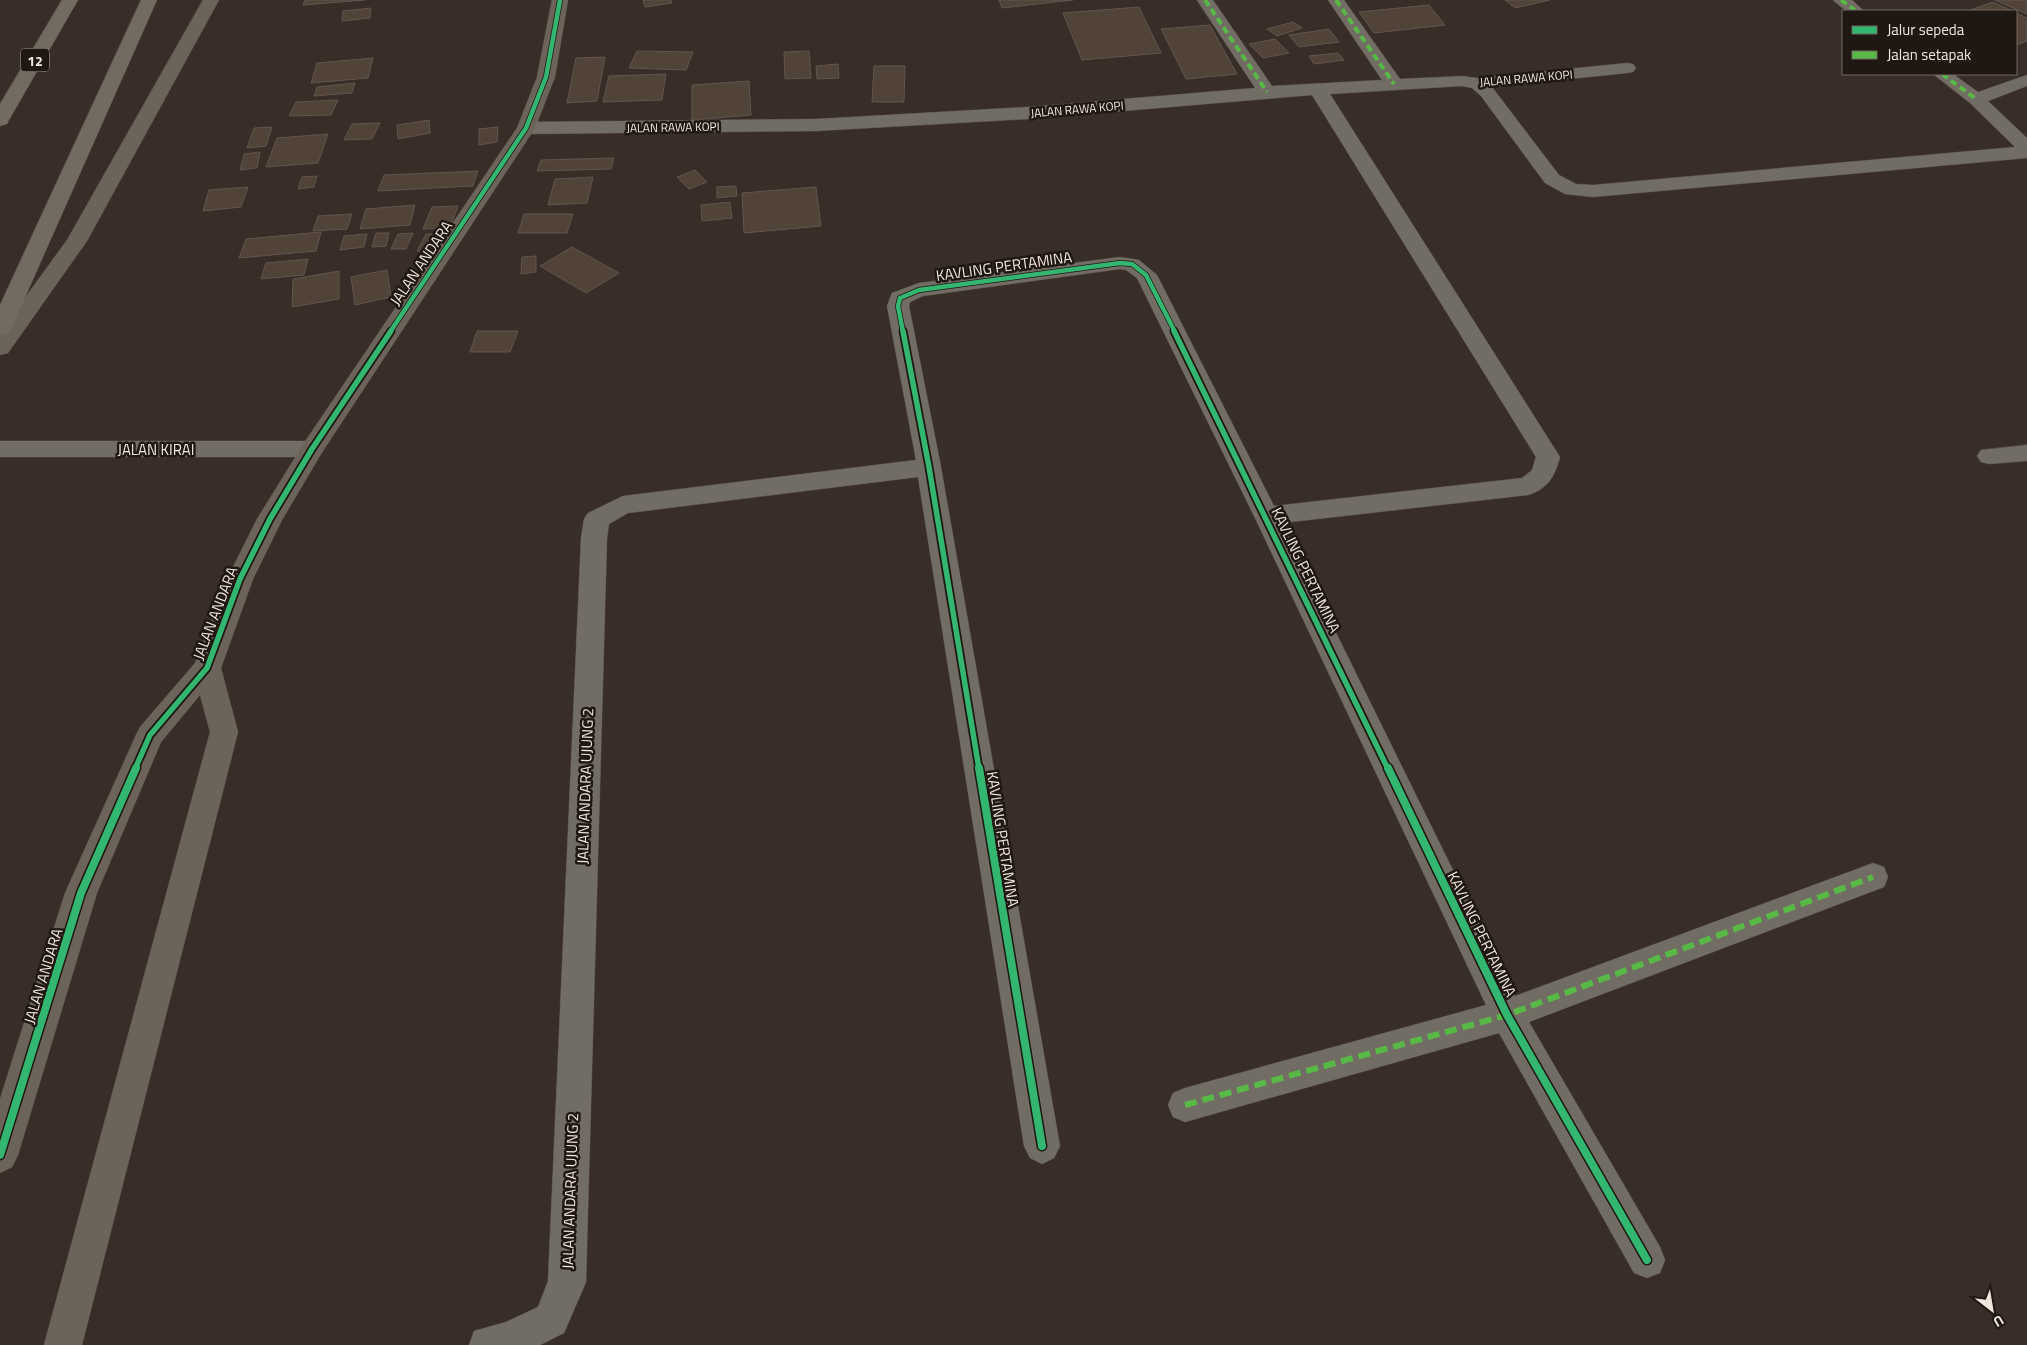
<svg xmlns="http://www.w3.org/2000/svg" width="2027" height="1345" font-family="'Titillium Web',sans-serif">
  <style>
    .building { fill: #514337; stroke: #605650 }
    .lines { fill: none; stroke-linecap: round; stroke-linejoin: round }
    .street-casing { stroke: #544b46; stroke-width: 1 }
    .secondary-casing { stroke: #544b46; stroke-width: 1 }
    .highway-casing { stroke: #544b46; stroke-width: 1 }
    .street { fill: #726d64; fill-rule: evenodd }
    .secondary { fill: #6c645b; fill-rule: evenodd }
    .highway { fill: #736a62; fill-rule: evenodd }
    .quiet-far1 { stroke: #58b947; stroke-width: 4; stroke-dasharray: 7 4; stroke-linecap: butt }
    .quiet { stroke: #58b947; stroke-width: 6; stroke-dasharray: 12 6; stroke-linecap: butt }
    .cycleway-far2-casing { stroke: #1f1711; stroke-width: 6 }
    .cycleway-far1-casing { stroke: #1f1711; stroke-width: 9 }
    .cycleway-casing { stroke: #1f1711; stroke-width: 11 }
    .cycleway-far2 { stroke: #33b770; stroke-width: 4.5 }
    .cycleway-far1 { stroke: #33b770; stroke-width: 5.5 }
    .cycleway { stroke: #33b770; stroke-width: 8 }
    .labels { text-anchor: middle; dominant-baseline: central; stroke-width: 5; stroke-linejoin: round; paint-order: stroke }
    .far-street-label { font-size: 12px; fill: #f2e5dd; stroke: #1f1711 }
    .shield { fill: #1f1711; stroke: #b3a7a0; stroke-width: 1 }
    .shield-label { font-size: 14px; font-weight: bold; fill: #f2e5dd }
    .street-label { font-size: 15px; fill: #f2e5dd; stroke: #1f1711 }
  </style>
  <rect width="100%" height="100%" fill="#382d27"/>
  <path class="building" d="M 305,0 L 365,0 L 303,5 Z
    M 643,0 L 671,0 L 672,3 L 645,7 Z
    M 999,0 L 1073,0 L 1002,8 Z
    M 1505,0 L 1550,0 L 1515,8 Z
    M 1995,0 L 2027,0 L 2027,14 Z
    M 1993,2 L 2013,11 L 1968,11 Z
    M 1429,5 L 1445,25 L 1374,33 L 1359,12 Z
    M 1139,7 L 1161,53 L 1082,60 L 1063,13 Z
    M 371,8 L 370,18 L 342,21 L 343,11 Z
    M 2016,13 L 2027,18 L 2027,41 L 2016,45 Z
    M 1293,22 L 1302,28 L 1277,36 L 1267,29 Z
    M 1210,25 L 1237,74 L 1186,79 L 1161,29 Z
    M 1329,29 L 1339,42 L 1299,47 L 1289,35 Z
    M 1275,39 L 1289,53 L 1263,58 L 1249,44 Z
    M 637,51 L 693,52 L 686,70 L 629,68 Z
    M 809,51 L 811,78 L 785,79 L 784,52 Z
    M 1338,53 L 1344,60 L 1314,64 L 1309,56 Z
    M 605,57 L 597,101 L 567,103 L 576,58 Z
    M 373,58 L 368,78 L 311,83 L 317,63 Z
    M 838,64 L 839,78 L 817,79 L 816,66 Z
    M 874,66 L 905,66 L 904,102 L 872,102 Z
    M 666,74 L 662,100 L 603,102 L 609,76 Z
    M 749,81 L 751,115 L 692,120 L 692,85 Z
    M 355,83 L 352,93 L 314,96 L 317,87 Z
    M 338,100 L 331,115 L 289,116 L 296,102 Z
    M 429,120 L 430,133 L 398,139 L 397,125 Z
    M 380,123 L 372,139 L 344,140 L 352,124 Z
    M 272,127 L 266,146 L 247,148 L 254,128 Z
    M 498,127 L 497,142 L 479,145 L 479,129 Z
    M 328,134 L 318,163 L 266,167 L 277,138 Z
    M 260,152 L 257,168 L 240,170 L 244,154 Z
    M 614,158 L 611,169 L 537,171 L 541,160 Z
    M 695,170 L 707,182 L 689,189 L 677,177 Z
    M 478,171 L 473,186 L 378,191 L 384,175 Z
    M 317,176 L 314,187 L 298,189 L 302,177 Z
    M 593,177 L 587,203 L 548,205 L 555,179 Z
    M 736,186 L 737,196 L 717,198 L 717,187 Z
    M 248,187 L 241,207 L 203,211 L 209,190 Z
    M 816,187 L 821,226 L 744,233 L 742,193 Z
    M 730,202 L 732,218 L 702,221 L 701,205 Z
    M 415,205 L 410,225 L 360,229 L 366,209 Z
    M 458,206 L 450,228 L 423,229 L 432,207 Z
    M 352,214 L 347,229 L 313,231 L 318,216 Z
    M 524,214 L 573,214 L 567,233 L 518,233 Z
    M 321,232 L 316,251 L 239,258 L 246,239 Z
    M 376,233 L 389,233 L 386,246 L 372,247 Z
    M 413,233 L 406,249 L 391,249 L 398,234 Z
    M 367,234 L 364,247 L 340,250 L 344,236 Z
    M 426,234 L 441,234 L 433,251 L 417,251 Z
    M 572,247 L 619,273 L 586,293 L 540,266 Z
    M 536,256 L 536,272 L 521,274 L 522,257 Z
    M 308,259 L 304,275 L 261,279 L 266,263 Z
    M 387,270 L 391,297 L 355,305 L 351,277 Z
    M 339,271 L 339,299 L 292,307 L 293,279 Z
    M 477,331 L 518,331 L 510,352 L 470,352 Z"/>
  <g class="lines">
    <defs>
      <path id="street" d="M 1197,0 L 1213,0 L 1272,86 L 1382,80 L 1328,0 L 1344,0 L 1400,79 L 1462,76 L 1477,78 L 1627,63 L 1633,64 L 1636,68 L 1633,72 L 1627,73 L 1492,87 L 1559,175 L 1576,184 L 1593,185 L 2015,147 L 1970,103 L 1933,74 L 1953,74 L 1978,92 L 2027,75 L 2027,86 L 1988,101 L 2027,138 L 2027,158 L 1593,197 L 1565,194 L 1545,183 L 1481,96 L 1472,88 L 1462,86 L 1330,94 L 1560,457 C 1555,476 1548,489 1528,495 L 1282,523 L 1515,996 L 1873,863 L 1884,867 L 1888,877 L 1884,887 L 1529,1022 L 1660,1247 L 1665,1260 L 1660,1273 L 1647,1278 L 1634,1273 L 1499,1033 L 1185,1122 L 1173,1117 L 1168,1105 L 1173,1093 L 1185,1088 L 1486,1005 L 1254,516 L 1137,278 L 1126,270 L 1120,269 L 923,296 L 910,302 L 909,306 L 941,467 L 1060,1146 L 1054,1158 L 1042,1164 L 1030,1158 L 1024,1146 L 918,477 L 628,513 L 609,524 L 607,538 L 586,1282 L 564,1333 L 540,1345 L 469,1345 L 474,1331 L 506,1322 L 538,1307 L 548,1281 L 581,538 L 584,519 L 588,513 L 623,496 L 916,460 L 887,306 L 892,293 L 919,283 L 1120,257 L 1139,260 L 1157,275 L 1274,506 L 1522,478 L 1532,470 L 1536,457 L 1312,95 L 1028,119 L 816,131 L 526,134 L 519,132 L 517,128 L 519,124 L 526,122 L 816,119 L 1028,107 L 1255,88 Z
        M 1833,0 L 1852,0 L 1864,11 L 1846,11 Z
        M 0,441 L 312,441 L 320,443 L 324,449 L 320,455 L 312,457 L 0,457 Z
        M 2027,445 L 2027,461 L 1989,464 L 1981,462 L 1977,456 L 1981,450 Z"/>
      <path id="secondary" d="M 203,0 L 219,0 L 87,241 L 8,353 L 0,355 L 0,332 L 67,240 Z
        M 552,0 L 568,0 L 555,77 L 535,128 L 321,454 L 282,520 L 253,579 L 221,668 L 238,732 L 82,1345 L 44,1345 L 210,732 L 200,695 L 161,742 L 97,893 L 18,1155 L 12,1167 L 0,1173 L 0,1099 L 65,893 L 136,735 L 140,727 L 195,663 L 227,579 L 257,519 L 304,443 L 517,128 L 537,77 Z"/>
      <path id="highway" d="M 62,0 L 78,0 L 9,120 L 7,124 L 0,126 L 0,104 Z
        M 141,0 L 157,0 L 11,329 L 8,334 L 0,336 L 0,305 Z"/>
    </defs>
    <use href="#street" class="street-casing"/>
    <use href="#secondary" class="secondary-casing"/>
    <use href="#highway" class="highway-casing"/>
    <use href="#street" class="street"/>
    <use href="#secondary" class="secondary"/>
    <use href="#highway" class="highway"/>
    <path class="quiet-far1" d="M 1205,0 L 1267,92
      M 1336,0 L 1394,84
      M 1841,0 L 1856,11
      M 1942,74 L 1976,99"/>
    <path class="quiet" d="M 1185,1105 L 1507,1015 L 1873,877"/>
    <defs>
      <path id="cycleway-far2" d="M 390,332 L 526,128 L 546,77 L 560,0
        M 903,332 L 898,306 L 900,298 L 919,290 L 1120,263 L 1132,264 L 1146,275 L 1175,332"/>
      <path id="cycleway-far1" d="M 903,331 L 929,467 L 979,769
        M 1174,331 L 1388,769
        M 135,769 L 150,735 L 207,668 L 240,579 L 270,519 L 312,449 L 391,331"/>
      <path id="cycleway" d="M 979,768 L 1042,1146
        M 1388,768 L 1507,1015 L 1647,1260
        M 0,1155 L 81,893 L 136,768"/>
    </defs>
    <use href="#cycleway-far2" class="cycleway-far2-casing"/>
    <use href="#cycleway-far1" class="cycleway-far1-casing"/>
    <use href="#cycleway" class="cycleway-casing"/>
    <use href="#cycleway-far2" class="cycleway-far2"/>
    <use href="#cycleway-far1" class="cycleway-far1"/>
    <use href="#cycleway" class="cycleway"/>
  </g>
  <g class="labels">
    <g class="far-street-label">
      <text transform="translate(1526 78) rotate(-5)">JALAN RAWA KOPI</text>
      <text transform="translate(1077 109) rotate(-5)">JALAN RAWA KOPI</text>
      <text transform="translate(673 127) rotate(-1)">JALAN RAWA KOPI</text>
    </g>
    <rect class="shield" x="21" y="48.5" width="28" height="23" rx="4"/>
    <g class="shield-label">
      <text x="35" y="60">12</text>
    </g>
    <g class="street-label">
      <text transform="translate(421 263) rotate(-56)">JALAN ANDARA</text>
      <text transform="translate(1004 266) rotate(-8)">KAVLING PERTAMINA</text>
      <text x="156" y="449">JALAN KIRAI</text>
      <text transform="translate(1306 570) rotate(64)">KAVLING PERTAMINA</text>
      <text transform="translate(215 613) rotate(-69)">JALAN ANDARA</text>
      <text transform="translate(585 786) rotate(-88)">JALAN ANDARA UJUNG 2</text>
      <text transform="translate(1003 839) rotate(81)">KAVLING PERTAMINA</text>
      <text transform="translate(1482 934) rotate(64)">KAVLING PERTAMINA</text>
      <text transform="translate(43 976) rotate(-73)">JALAN ANDARA</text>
      <text transform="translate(570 1191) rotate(-88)">JALAN ANDARA UJUNG 2</text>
    </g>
  </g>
  <rect x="1842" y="10" width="175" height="65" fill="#1f1711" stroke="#736963"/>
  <rect x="1852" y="26" width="25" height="8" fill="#33b770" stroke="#736963"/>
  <text x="1887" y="35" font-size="15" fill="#f2e5dd">Jalur sepeda</text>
  <rect x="1852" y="51" width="25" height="8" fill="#58b947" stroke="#736963"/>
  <text x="1887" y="60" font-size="15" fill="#f2e5dd">Jalan setapak</text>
  <g transform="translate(1992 1310) rotate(149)" stroke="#1f1711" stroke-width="4" paint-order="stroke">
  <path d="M0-4L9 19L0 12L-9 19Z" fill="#f2e5dd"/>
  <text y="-8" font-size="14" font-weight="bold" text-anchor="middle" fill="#f2e5dd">U</text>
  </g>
</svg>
